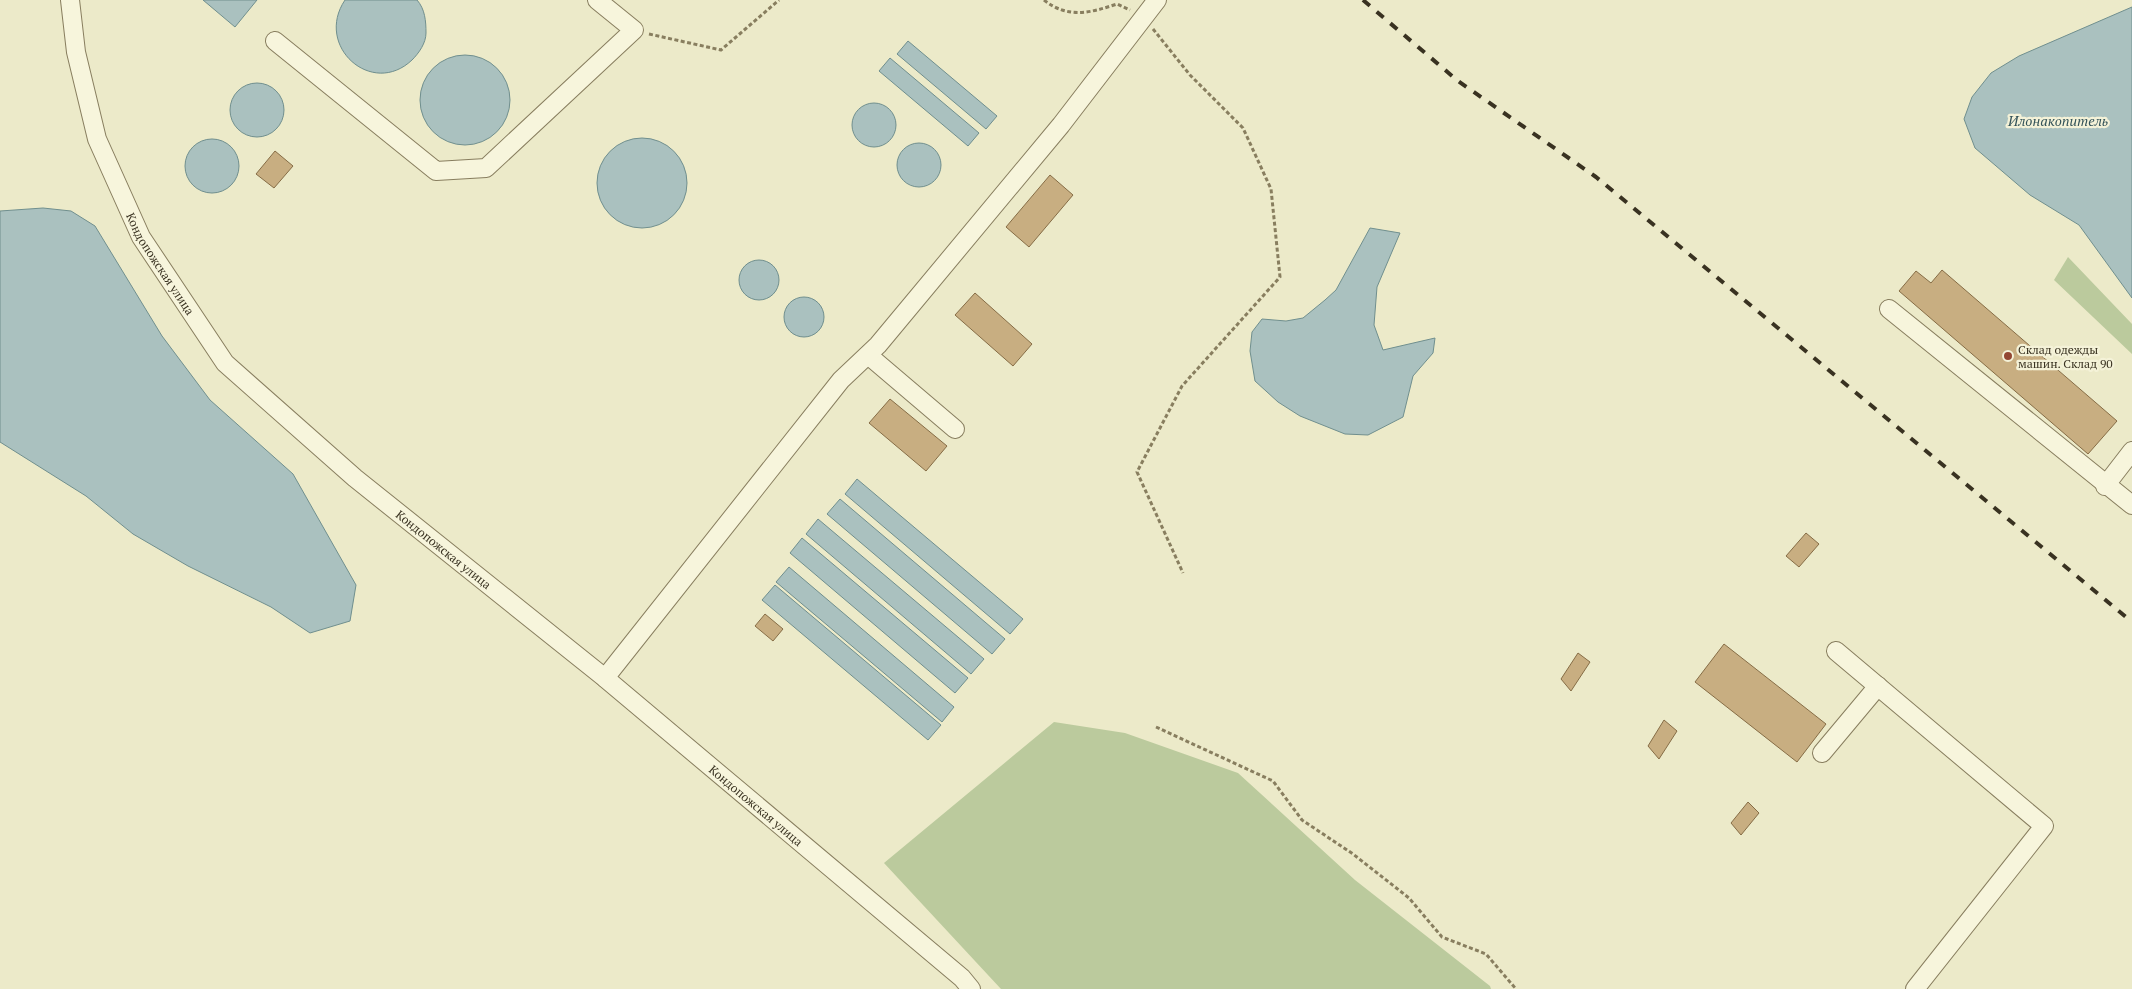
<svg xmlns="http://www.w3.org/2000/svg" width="2132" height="989" font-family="'PT Serif',serif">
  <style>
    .green { fill: #bbca9d }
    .water { fill: #aac1bf; stroke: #708f8e }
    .building { fill: #c8ae81; stroke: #866d46 }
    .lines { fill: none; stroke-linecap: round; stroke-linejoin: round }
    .minor-casing { stroke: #887e5f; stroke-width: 20 }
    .path { stroke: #887e5f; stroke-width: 3; stroke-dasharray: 4 2.5; stroke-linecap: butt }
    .minor { stroke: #f7f5dc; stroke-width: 18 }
    .rail { stroke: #393221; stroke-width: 4; stroke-dasharray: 9 9; stroke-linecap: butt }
    .poi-dot { fill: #934732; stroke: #f4f2d8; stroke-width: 2 }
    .labels { text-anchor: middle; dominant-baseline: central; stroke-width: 4.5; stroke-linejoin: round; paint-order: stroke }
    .street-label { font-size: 12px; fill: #393221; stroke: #f4f2d8 }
    .poi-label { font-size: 12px; fill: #393221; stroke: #f4f2d8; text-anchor: start }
    .water-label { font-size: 14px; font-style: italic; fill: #325258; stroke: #f4f2d8 }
  </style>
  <rect width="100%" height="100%" fill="#eceac9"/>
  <path class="green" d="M 2068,257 L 2132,324 L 2132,354 L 2054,280 Z
    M 1054,722 L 1125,733 L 1238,773 L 1355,880 L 1490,986 L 1491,989 L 1001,989 L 884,863 Z"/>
  <path class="water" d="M 203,0 L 257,0 L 235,27 Z
    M 345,0 L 417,0 C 425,9 426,21 426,33 C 426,43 419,53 412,60 C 372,98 314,46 345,0 Z
    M 2132,7 L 2132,298 L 2079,225 L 2030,195 L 1975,148 L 1964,119 L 1972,97 L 1991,73 L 2019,56 Z
    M 908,41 L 997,116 L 986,129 L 897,54 Z
    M420 100a45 45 0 1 1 90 0a45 45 0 1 1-90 0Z
    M 890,58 L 979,133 L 968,146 L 879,71 Z
    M230 110a27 27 0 1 1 54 0a27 27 0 1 1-54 0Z
    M852 125a22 22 0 1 1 44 0a22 22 0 1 1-44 0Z
    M597 183a45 45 0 1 1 90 0a45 45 0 1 1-90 0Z
    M185 166a27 27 0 1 1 54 0a27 27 0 1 1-54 0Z
    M897 165a22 22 0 1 1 44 0a22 22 0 1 1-44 0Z
    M 43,208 L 71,211 L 95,226 L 162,336 L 210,400 L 293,474 L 356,585 L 350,621 L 310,633 L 271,607 L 188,566 L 133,534 L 86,496 L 0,442 L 0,211 Z
    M 1370,228 L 1400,233 L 1377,287 L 1374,325 L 1383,350 L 1435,338 L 1433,353 L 1413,376 L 1403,417 L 1368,435 L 1345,434 L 1300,416 L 1278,402 L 1255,381 L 1250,351 L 1252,332 L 1262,319 L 1286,321 L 1303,318 L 1325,300 L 1336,290 Z
    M739 280a20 20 0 1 1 40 0a20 20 0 1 1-40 0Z
    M784 317a20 20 0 1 1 40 0a20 20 0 1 1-40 0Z
    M 857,479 L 1023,619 L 1010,634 L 845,494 Z
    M 840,499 L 1005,639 L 992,654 L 827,514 Z
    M 818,519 L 984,659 L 971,674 L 806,534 Z
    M 802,538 L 968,678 L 955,693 L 790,553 Z
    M 789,567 L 954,707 L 942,722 L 776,582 Z
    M 775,585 L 941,725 L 928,740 L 762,600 Z"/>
  <path class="building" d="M 275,151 L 293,166 L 274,188 L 256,174 Z
    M 1050,175 L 1073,195 L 1029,247 L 1006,227 Z
    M 1942,270 L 2117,421 L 2088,454 L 1899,291 L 1916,271 L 1931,283 Z
    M 975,293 L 1032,344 L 1013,366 L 955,315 Z
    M 890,399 L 947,446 L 926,471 L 869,423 Z
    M 1806,533 L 1819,544 L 1799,567 L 1786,556 Z
    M 765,614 L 783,629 L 773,641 L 755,626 Z
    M 1724,644 L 1826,724 L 1797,762 L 1695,682 Z
    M 1578,653 L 1590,662 L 1571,691 L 1561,679 Z
    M 1664,720 L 1677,731 L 1659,759 L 1648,746 Z
    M 1748,802 L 1759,813 L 1741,835 L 1731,823 Z"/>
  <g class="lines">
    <defs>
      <g id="minor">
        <path id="s1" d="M 70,0 L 76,52 L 97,139 L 141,237 L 225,363 L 355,478 L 605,678 L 962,978 L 971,989"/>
        <path d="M 275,41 L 436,171 L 486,168 L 634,30 L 597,0"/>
        <path d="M 1889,309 L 2132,505"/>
        <path d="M 868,355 L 955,429"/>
        <path d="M 2105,486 L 2132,451"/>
        <path d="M 1836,651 L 2044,826 L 1915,989"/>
        <path d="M 605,678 L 841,380 L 878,345 L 1061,125 L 1157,0"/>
        <path d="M 1822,753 L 1878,686"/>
      </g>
    </defs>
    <use href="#minor" class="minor-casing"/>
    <path class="path" d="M 1044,0 C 1068,19 1090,13 1117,4 L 1130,10
      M 1153,29 L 1190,75 L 1243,128 L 1271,189 L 1280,277 L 1182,386 L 1137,472 L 1183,573
      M 649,34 L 721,50 L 779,0
      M 1156,727 L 1273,781 L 1302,820 L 1353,854 L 1409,898 L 1442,937 L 1486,954 L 1516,989"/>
    <use href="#minor" class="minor"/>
    <path class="rail" d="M 1363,0 L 1458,81 L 1596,177 L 2132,622"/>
  </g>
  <circle class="poi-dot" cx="2008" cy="356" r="5"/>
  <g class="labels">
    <g class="street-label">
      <text stroke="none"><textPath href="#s1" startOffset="282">Кондопожская улица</textPath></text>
      <text stroke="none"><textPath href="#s1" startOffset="688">Кондопожская улица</textPath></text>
      <text stroke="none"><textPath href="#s1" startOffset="1092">Кондопожская улица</textPath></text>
    </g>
    <g class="poi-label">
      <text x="2018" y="349">Склад одежды<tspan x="2018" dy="14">машин. Склад 90</tspan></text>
    </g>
    <g class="water-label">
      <text x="2058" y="120">Илонакопитель</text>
    </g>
  </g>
</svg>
